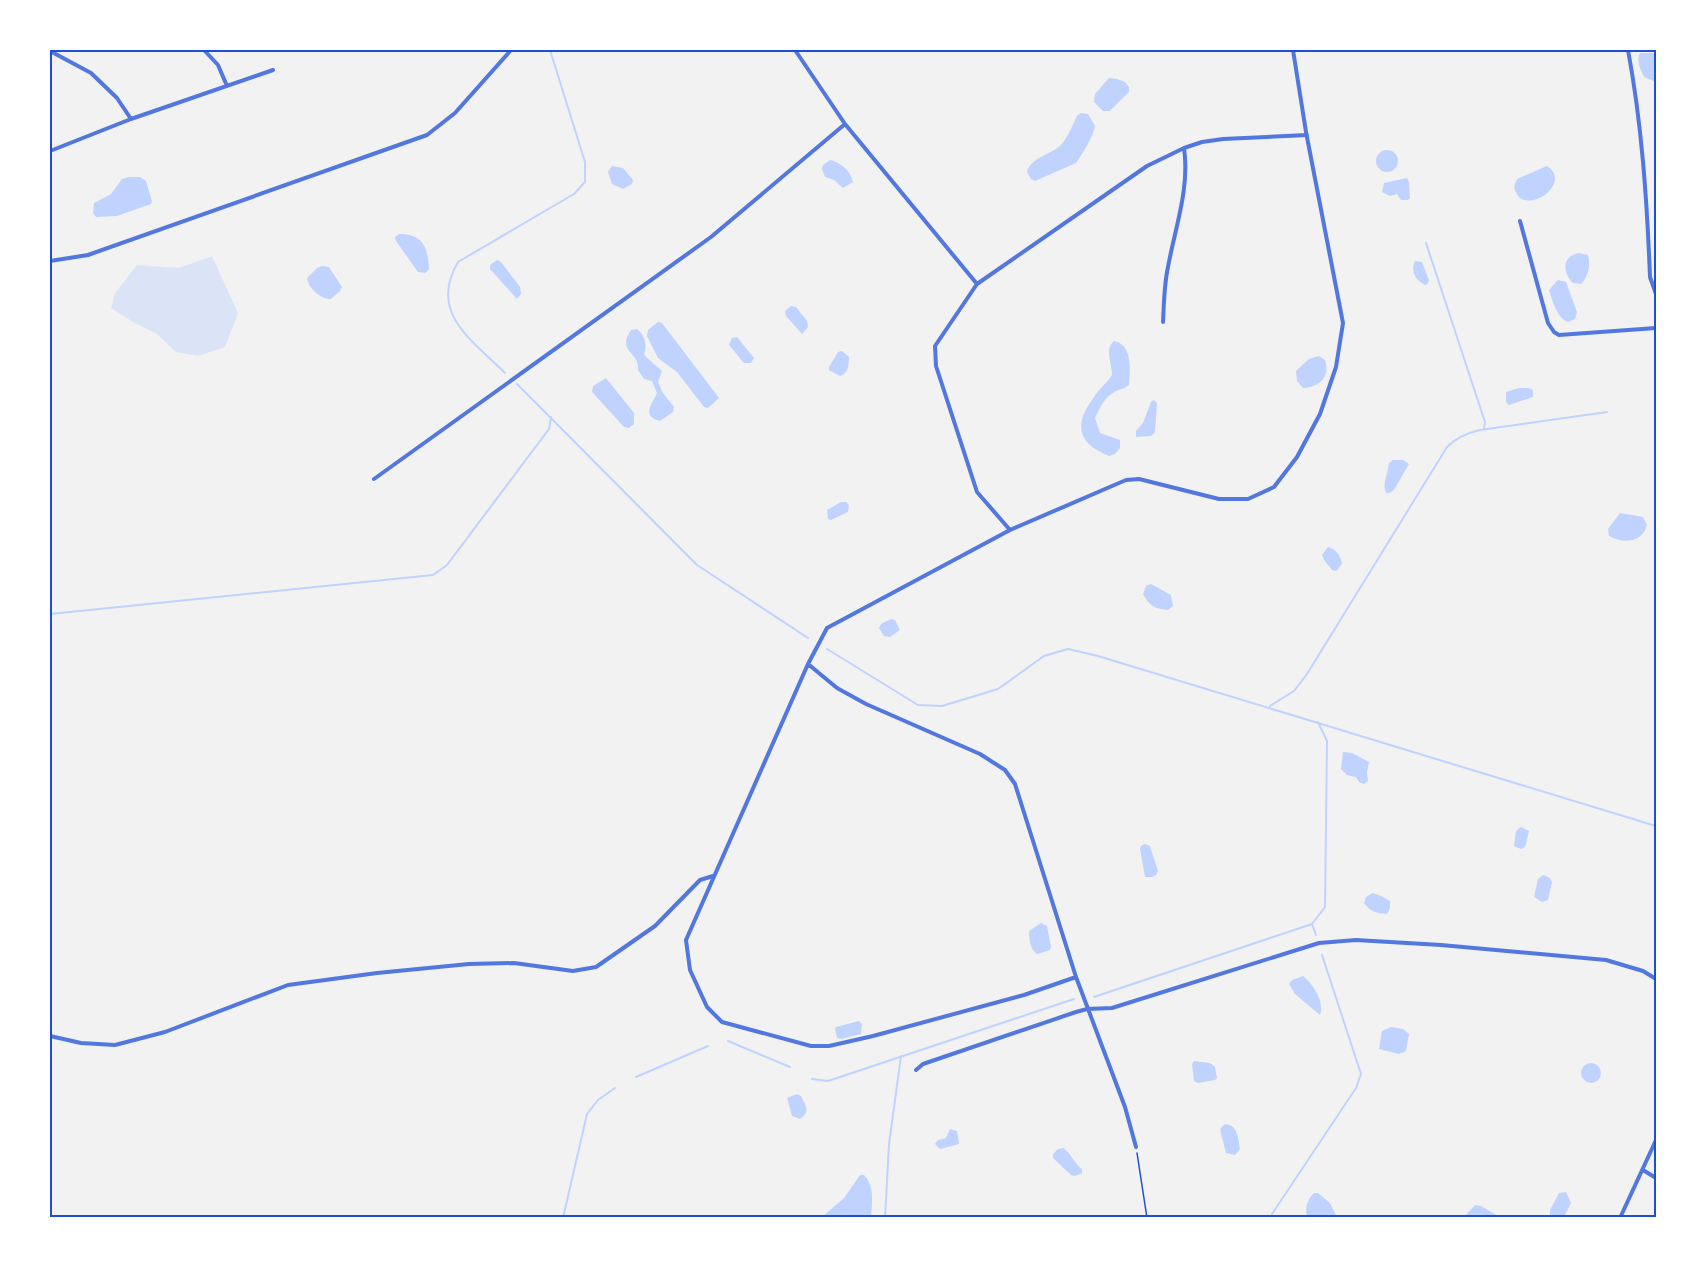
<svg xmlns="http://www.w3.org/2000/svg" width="1706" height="1267" font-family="'Asap Condensed',sans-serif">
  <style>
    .green { fill: #dbe4f7 }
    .water { fill: #bfd3fe }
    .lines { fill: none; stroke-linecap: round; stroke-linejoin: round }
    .stream { stroke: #bfd3fe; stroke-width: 2 }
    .path { stroke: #1d4ed8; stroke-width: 1.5 }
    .minor { stroke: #5277de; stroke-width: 4 }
    .neatline { fill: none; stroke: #1d4ed8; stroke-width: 2 }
  </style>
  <rect width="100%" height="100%" fill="#f2f2f2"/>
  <path class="green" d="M 212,256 L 238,313 L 225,347 L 198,356 L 176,352 L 157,334 L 133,322 L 111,308 L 115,293 L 137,265 L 179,268 Z"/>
  <path class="water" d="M 1640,53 L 1656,53 L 1656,82 L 1644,77 C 1640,69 1636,61 1640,53 Z
    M 1109,78 L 1117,79 L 1125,82 L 1129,87 L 1129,92 L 1110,111 L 1103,111 L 1094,102 L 1095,94 Z
    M 1081,113 L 1088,114 L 1095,126 C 1093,137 1083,153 1076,163 L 1035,181 L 1031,179 L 1027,172 C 1030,160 1046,155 1056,149 C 1066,143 1072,126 1077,116 Z
    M1376 161a11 11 0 1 1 22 0a11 11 0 1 1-22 0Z
    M 830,160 C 840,162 851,171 853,182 L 843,188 L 834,180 L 825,177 L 822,169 L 823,165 Z
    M 612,166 L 623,168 L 633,180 L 632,184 L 623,189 L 612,184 L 608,172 Z
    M 1547,166 C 1572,182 1532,212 1518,196 C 1516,193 1515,190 1514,187 L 1517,179 Z
    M 129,177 L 140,177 L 146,181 L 152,201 L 151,204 L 117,216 L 96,217 L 93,213 L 94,203 L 111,194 L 122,179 Z
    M 1407,178 L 1409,182 L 1410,198 L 1408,200 L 1401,200 L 1397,194 L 1390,196 L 1382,192 L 1384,183 Z
    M 399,234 C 423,234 428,247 429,269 L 425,273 L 418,272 L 396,241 L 395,237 Z
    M 1579,253 L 1588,255 C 1591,265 1588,277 1581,284 L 1573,283 C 1562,272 1562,256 1579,253 Z
    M 497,260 L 501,262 L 520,287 L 521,294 L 517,299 L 490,269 L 490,265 Z
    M 1415,261 L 1422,262 L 1429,280 L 1428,283 L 1425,285 C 1416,280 1410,272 1415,261 Z
    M 322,266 L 329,267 L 342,287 L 340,291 L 331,299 C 320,299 309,289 307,278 L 317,268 Z
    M 1558,280 L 1566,282 L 1577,312 L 1575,319 L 1568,322 C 1556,317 1553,301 1549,290 Z
    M 791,306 L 796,307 L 807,321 L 808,327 L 802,334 L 786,316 L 785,311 Z
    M 658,322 L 662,323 L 719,398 L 708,408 L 704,407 L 677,372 L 658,358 L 647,336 L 648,330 Z
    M 637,329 C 644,334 648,345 644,354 L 646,357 L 662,371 L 658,382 L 663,393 L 674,407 L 673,412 L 660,421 C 640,416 653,403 657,393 L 652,381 L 644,379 L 638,370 C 640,352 616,352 631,330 Z
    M 737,337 L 754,358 L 751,363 L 744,363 L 729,345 L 732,338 Z
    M 1114,341 C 1133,345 1130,370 1129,385 C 1124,389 1121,389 1116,391 C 1104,397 1100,408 1095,418 L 1100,433 L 1120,440 L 1120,448 L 1115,454 L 1109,456 C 1076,443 1074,424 1094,397 C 1099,389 1107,383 1112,375 C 1112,363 1104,349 1114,341 Z
    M 842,351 L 849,357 C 849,364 848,374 840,376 L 829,370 L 829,367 L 838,352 Z
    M 1319,356 L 1325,360 C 1331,377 1319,387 1303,388 L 1297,381 L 1296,371 L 1309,359 Z
    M 606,378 L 634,413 L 634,424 L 629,428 L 624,427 L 592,392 L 593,386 Z
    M 1519,388 L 1529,388 L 1533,390 L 1533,397 L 1509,405 L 1506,402 L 1506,392 Z
    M 1154,400 L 1157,403 L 1155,432 L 1151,436 L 1136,437 L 1136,431 L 1143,423 L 1151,402 Z
    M 1393,460 L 1403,460 L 1409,464 L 1394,490 L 1390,493 L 1386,493 C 1382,484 1388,473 1389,463 Z
    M 841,502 L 846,502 L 849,505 L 848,512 L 831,520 L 828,519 L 827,510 Z
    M 1620,513 L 1643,517 L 1647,525 C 1642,543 1623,544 1609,536 L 1608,529 Z
    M 1328,547 C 1336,549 1341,556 1342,564 L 1336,571 L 1332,570 L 1324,560 L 1322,555 Z
    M 1151,584 L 1171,595 L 1173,606 L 1168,610 C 1156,609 1149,606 1143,594 L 1146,586 Z
    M 891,619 L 895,620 L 900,630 L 890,637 L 884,636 L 879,628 L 881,624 Z
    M 1343,752 L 1352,753 L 1369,762 L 1367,772 L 1368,781 L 1364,784 L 1359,782 L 1356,777 L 1347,775 L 1341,769 Z
    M 1521,827 L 1529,831 L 1525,847 L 1521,849 L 1514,846 L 1516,831 Z
    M 1145,844 L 1150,846 L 1158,871 L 1156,875 L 1152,877 L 1145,877 L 1140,849 L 1141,846 Z
    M 1543,875 L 1550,878 L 1552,882 L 1548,900 L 1542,902 L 1534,897 L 1538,879 Z
    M 1373,893 L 1381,896 L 1390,901 L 1390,908 L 1387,914 C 1376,913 1371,912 1364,903 L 1366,897 Z
    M 1041,923 L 1047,926 L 1051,947 L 1050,950 L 1037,954 C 1030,949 1029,939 1029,931 Z
    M 1303,976 C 1313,984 1325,1002 1320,1015 L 1295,994 L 1289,984 L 1292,980 Z
    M 859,1021 L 862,1024 L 861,1034 L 841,1039 L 837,1038 L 835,1029 L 836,1027 Z
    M 1391,1027 L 1403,1029 L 1409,1034 L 1406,1051 L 1399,1054 L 1379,1049 L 1382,1031 Z
    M 1194,1061 L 1210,1063 L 1215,1067 L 1217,1078 L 1215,1080 L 1198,1083 L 1194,1081 L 1192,1064 Z
    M1581 1073a10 10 0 1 1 20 0a10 10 0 1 1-20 0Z
    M 797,1094 L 801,1096 C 806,1107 811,1111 800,1119 L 792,1116 L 787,1098 Z
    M 1225,1124 C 1238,1125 1238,1138 1240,1149 L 1235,1155 L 1226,1153 L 1220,1129 Z
    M 950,1129 L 957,1131 L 959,1144 L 940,1149 L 935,1144 L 938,1140 L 946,1138 Z
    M 1063,1148 C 1070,1152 1075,1164 1082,1169 L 1082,1173 L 1075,1176 L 1071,1175 L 1053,1158 L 1053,1154 L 1058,1149 Z
    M 860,1175 L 864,1175 C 875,1186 872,1203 871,1217 L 822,1217 L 844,1198 Z
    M 1566,1192 L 1571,1203 L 1564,1217 L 1550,1217 L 1550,1210 L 1559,1193 Z
    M 1314,1193 L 1318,1193 L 1330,1203 L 1337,1217 L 1307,1217 C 1305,1208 1307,1200 1314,1193 Z
    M 1475,1205 L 1481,1206 L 1500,1217 L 1464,1217 Z"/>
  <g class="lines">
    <path class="stream" d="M 1426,243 L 1485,422 L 1484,428
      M 505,373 C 472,340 428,313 458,262 L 574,194 L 585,182 L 585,162 L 550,50
      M 517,384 L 697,565 L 808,638
      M 50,614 L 433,575 L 447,565 L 549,429 L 551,417
      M 827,649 L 918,705 L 942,706 L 998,689 L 1044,656 L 1068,649 L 1098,656 L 1656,826
      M 1270,706 L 1294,691 L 1307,674 L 1447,447 C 1457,437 1467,433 1480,430 L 1607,412
      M 1312,924 L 1316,935
      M 1094,997 L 1312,924 L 1325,907 L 1327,741 L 1318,722
      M 728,1041 L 790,1067
      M 636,1077 L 708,1046
      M 812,1079 L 828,1081 L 1074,999
      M 1272,1214 L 1356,1088 L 1361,1074 L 1322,955
      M 563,1218 L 587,1114 L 598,1100 L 615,1088
      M 885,1218 L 889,1144 L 901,1056"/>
    <path class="path" d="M 1137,1153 L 1147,1218"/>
    <path class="minor" d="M 204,50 L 218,65 L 227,86
      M 795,50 L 845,124 L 977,284
      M 1628,50 C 1642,125 1647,201 1650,277 L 1656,294
      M 50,51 L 91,73 L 117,98 L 131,119
      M 50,151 L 131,119 L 273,70
      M 1520,221 L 1548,323 L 1554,332 L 1559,335 L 1656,328
      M 50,261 L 88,255 L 427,135 L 455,113 L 511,50
      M 1163,322 C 1164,304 1164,285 1168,267 C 1175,228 1190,188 1184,148
      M 374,479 L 711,237 L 845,124
      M 1010,530 L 977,492 L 936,366 L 935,346 L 977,284 L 1147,166 L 1184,148 L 1202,142 L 1223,139 L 1307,135
      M 808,664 L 837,688 L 866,704 L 980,754 L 1005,770 L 1015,784 L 1076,977 L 1125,1107 L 1136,1147
      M 1076,977 L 1024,995 L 873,1036 L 829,1046 L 811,1046 L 722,1022 L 707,1007 L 690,970 L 686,940 L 808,664 L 827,628 L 1010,530 L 1126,480 L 1139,479 L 1219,499 L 1248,499 L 1274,487 L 1297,457 L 1320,414 L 1336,367 L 1343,323 L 1306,132 L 1293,50
      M 50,1036 L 81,1043 L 115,1045 L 165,1032 L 288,985 L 377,973 L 469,964 L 514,963 L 573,971 L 596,967 L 655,926 L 700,880 L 713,876
      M 916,1070 L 923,1064 L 1076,1012 L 1087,1009 L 1112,1008 L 1319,943 L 1356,940 L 1441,945 L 1606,960 L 1643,971 L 1656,979
      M 1643,1170 L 1656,1178
      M 1620,1218 L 1656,1140"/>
  </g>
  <rect width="1706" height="1267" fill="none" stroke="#ffffff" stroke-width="102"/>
  <rect x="51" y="51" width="1604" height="1165" class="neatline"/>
</svg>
